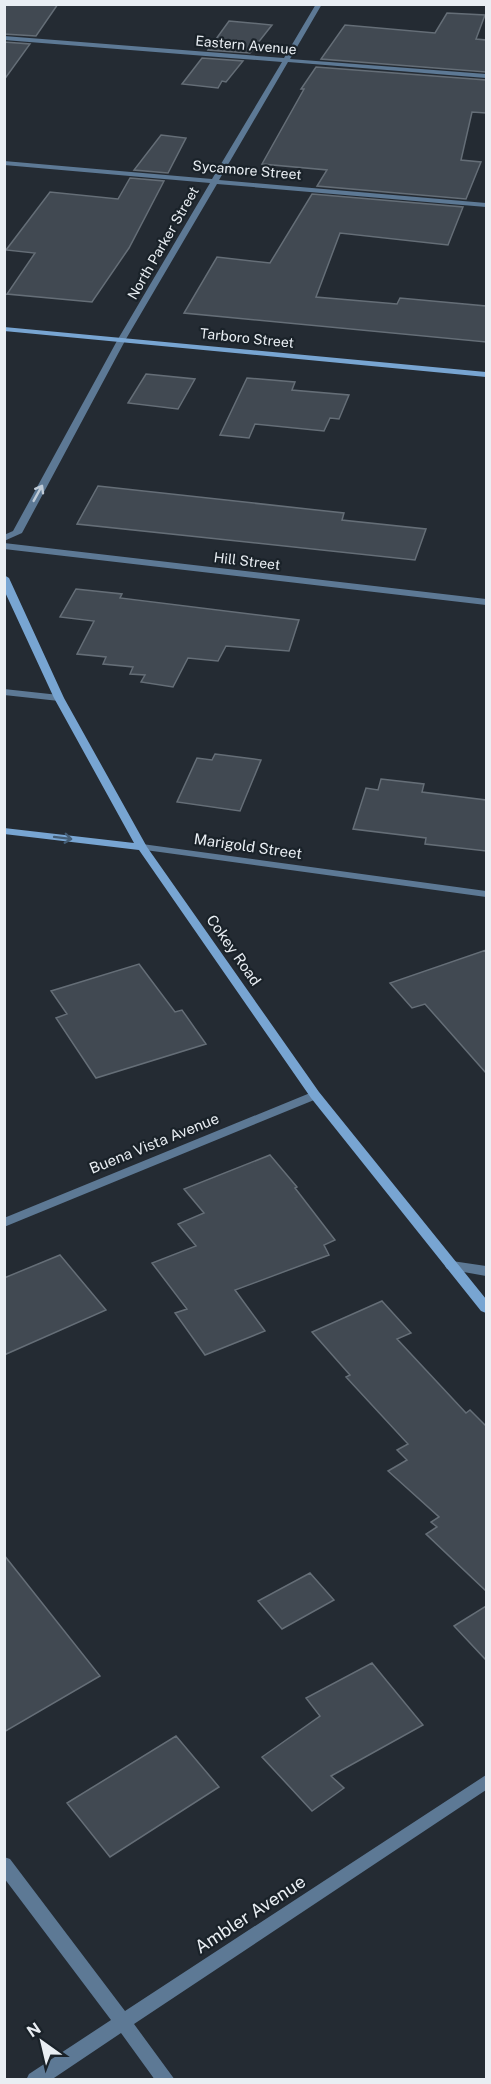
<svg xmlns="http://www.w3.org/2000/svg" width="491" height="2084" font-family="'Public Sans',sans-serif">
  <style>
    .building { fill: #414952; stroke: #656e77; stroke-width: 1.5 }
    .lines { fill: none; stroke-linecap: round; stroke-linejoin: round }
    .street { fill: #5d7995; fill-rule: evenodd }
    .secondary { fill: #78a5d2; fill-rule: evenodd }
    .oneway { stroke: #bfcbd7 }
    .oneway2 { stroke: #445d75 }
    .labels { text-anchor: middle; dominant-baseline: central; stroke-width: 4.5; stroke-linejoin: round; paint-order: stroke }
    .far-street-label { font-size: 14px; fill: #e9eef3; stroke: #1a2229 }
    .street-label { font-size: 15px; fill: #e9eef3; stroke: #1a2229 }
    .near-street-label { font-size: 18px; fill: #e9eef3; stroke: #1a2229 }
  </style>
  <rect width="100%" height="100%" fill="#242b33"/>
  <path class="building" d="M 4,4 L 58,4 L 36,36 L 4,34 Z
    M 447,13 L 485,15 L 476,39 L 486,40 L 486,72 L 321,59 L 345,25 L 435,33 Z
    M 229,21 L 272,25 L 250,53 L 208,50 Z
    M 4,42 L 30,44 L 4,80 Z
    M 202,58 L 243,61 L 226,82 L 222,81 L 218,88 L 182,84 Z
    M 316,67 L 486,80 L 486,113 L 472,112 L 461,160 L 481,162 L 466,199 L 317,186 L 327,170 L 262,164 L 304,89 L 301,89 Z
    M 161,135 L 186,138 L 168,173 L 134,170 Z
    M 130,178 L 164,181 L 129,248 L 92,302 L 7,294 L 35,253 L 6,250 L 50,192 L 118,199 Z
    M 312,194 L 463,207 L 448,245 L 340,233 L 316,297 L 397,304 L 400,298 L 486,306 L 486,342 L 184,313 L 217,257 L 270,263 Z
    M 146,374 L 195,379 L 178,409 L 128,403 Z
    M 247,378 L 295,382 L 292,390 L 349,395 L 339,419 L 330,418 L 324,431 L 255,424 L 249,438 L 220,435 Z
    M 98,486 L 344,513 L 342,520 L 426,529 L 415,560 L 77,524 Z
    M 76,589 L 122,594 L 120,598 L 299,620 L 289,651 L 226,646 L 218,661 L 188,658 L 173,687 L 141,682 L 145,675 L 130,674 L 133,667 L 103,664 L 106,657 L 77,654 L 94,621 L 60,617 Z
    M 215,754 L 261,760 L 240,811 L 177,802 L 197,758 L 212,760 Z
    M 381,779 L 424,784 L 422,792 L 486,800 L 486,851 L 425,844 L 426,838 L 353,829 L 366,788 L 378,790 Z
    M 486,950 L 486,1073 L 425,1004 L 412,1008 L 390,983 Z
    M 139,964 L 175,1012 L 182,1010 L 206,1044 L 96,1078 L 56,1018 L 67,1014 L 51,991 Z
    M 270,1155 L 297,1187 L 295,1188 L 335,1240 L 324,1245 L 329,1255 L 235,1290 L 265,1331 L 205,1355 L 175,1313 L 187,1309 L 152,1263 L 196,1246 L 178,1224 L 204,1213 L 184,1189 Z
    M 60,1255 L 106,1310 L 4,1355 L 4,1278 Z
    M 382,1301 L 411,1333 L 397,1339 L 466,1413 L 470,1410 L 486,1426 L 486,1591 L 426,1534 L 437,1527 L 431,1522 L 439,1517 L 388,1471 L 407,1460 L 397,1450 L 408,1444 L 346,1377 L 350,1375 L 312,1332 Z
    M 4,1555 L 100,1676 L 4,1732 Z
    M 310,1573 L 334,1600 L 282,1629 L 258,1601 Z
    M 486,1606 L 486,1660 L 454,1626 Z
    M 372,1663 L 423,1725 L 331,1776 L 344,1788 L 312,1811 L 262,1757 L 320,1716 L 306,1698 Z
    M 176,1736 L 219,1787 L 110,1857 L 67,1803 Z"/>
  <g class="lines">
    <path class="street" d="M 316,4 L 322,4 L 290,59 L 486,74 L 486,78 L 288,62 L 219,180 L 486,203 L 486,207 L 217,184 L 126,339 L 22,533 L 4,541 L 4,535 L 13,531 L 118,339 L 210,183 L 4,165 L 4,161 L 212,179 L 282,62 L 4,40 L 4,36 L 284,58 Z
      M 4,543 L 486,599 L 486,605 L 4,549 Z
      M 4,689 L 59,695 L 64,698 L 59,701 L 4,695 Z
      M 142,844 L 486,891 L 486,897 L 138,849 L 137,847 Z
      M 315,1091 L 321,1095 L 319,1098 L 4,1227 L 4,1218 Z
      M 452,1261 L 486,1266 L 486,1276 L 447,1269 L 445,1266 L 447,1263 Z
      M 486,1775 L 486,1790 L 134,2024 L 175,2080 L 155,2080 L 121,2033 L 51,2080 L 26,2080 L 29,2074 L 111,2020 L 4,1878 L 4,1857 L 10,1859 L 125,2011 Z"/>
    <path class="secondary" d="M 4,327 L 486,372 L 486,377 L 4,331 Z
      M 4,575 L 9,578 L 64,698 L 147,847 L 319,1092 L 486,1299 L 486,1313 L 481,1311 L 311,1098 L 139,850 L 4,834 L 4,828 L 134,843 L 54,698 L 4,590 Z"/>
  </g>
  <defs><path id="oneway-shaft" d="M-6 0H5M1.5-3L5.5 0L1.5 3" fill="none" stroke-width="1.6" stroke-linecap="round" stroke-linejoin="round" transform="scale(1.5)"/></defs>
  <use class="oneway" href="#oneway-shaft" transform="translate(38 493) rotate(-61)"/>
  <use class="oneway2" href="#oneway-shaft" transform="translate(63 838) rotate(7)"/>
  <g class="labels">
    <g class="far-street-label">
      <text transform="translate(246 45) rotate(5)">Eastern Avenue</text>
      <text transform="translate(247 170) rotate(5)">Sycamore Street</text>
      <text transform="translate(163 243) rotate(-60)">North Parker Street</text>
      <text transform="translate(247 338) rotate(6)">Tarboro Street</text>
      <text transform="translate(247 561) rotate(7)">Hill Street</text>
    </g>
    <g class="street-label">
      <text transform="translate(248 846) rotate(8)">Marigold Street</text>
      <text transform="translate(234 950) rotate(55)">Cokey Road</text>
      <text transform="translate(154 1143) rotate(-22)">Buena Vista Avenue</text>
    </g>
    <g class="near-street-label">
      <text transform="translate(250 1914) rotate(-33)">Ambler Avenue</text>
    </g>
  </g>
  <rect width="491" height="2084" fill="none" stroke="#e9eef3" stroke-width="12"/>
  <g transform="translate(42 2042) rotate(326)" stroke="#1a2229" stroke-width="4.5" paint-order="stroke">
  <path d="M0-4.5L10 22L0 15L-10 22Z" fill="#e9eef3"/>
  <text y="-9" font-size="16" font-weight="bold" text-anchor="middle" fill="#e9eef3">N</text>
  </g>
</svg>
